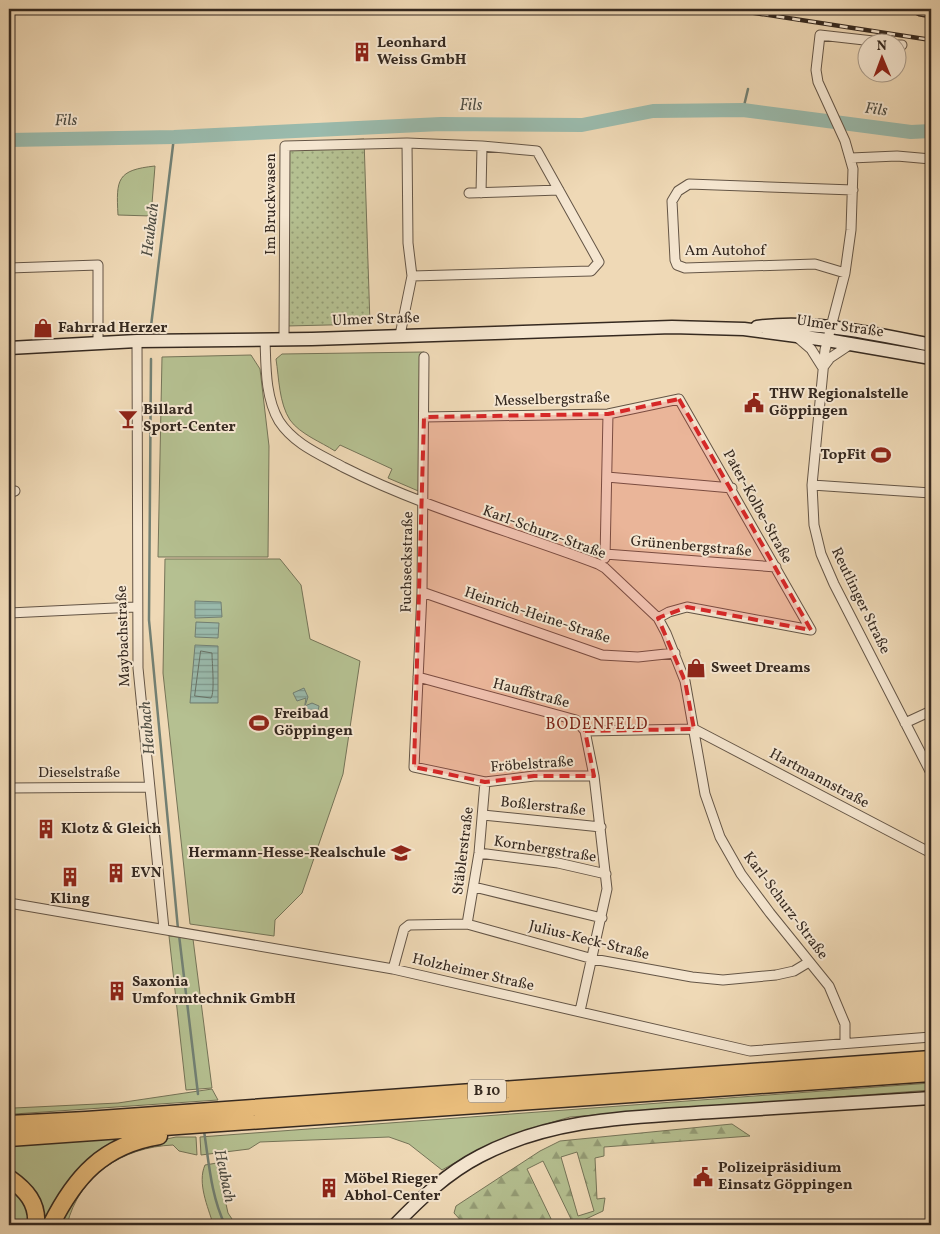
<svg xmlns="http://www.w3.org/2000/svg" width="940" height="1234" font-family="Vollkorn,serif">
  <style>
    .green { fill: #b5c091; stroke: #757458 }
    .forest { fill: url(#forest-firs); stroke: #757458; fill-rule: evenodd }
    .garden { fill: url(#garden-dots); stroke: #757458 }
    .water { fill: url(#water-rules); stroke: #728074 }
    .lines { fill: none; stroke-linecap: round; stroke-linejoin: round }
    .shore { stroke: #687266; stroke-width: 1 }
    .stream { stroke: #728074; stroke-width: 2.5 }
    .river { stroke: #9abaac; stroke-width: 14 }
    .street-casing { stroke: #645546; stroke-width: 11 }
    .secondary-casing { stroke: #352920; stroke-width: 15 }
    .highway-casing { stroke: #352920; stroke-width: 19 }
    .street { stroke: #f5e6d0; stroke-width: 9 }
    .secondary { stroke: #f5e6d0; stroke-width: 12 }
    .highway { stroke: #e8bc7b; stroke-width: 16 }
    .rail-casing { stroke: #352920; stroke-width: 4.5 }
    .rail { stroke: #f5e6d0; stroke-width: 2.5; stroke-dasharray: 8; stroke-linecap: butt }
    .marked { fill: #d62828; fill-opacity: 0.2; stroke: #d62828; stroke-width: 4; stroke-dasharray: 10 6; stroke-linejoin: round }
    .labels { text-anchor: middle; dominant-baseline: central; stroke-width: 4; stroke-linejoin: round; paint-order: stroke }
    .shield { fill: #f5e6d0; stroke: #6f6255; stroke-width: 1 }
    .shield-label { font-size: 14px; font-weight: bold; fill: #352920 }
    .poi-label { font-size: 15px; font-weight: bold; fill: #352920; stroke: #f5e6d0; text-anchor: start }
    .street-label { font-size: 15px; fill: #352920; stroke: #f5e6d0 }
    .water-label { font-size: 16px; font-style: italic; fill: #4e4d43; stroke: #f5e6d0 }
    .neighbourhood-label { font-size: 16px; letter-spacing: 1px; fill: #7a1f14; stroke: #f5e6d0 }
  </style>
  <defs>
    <pattern id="forest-firs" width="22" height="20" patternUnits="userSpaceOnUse" patternTransform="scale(1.25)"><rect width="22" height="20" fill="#b5c091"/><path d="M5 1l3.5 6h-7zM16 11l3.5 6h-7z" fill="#949c76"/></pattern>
    <pattern id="garden-dots" width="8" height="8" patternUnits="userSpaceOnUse" patternTransform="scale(1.25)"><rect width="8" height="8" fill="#b5c091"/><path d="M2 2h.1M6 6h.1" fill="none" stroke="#949c76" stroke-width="1.8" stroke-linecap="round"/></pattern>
    <pattern id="water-rules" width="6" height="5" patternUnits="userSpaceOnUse" patternTransform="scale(1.25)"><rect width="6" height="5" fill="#9abaac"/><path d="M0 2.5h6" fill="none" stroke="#7e978c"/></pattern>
  </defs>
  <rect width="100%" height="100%" fill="#efd9b6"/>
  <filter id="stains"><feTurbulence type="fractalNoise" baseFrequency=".004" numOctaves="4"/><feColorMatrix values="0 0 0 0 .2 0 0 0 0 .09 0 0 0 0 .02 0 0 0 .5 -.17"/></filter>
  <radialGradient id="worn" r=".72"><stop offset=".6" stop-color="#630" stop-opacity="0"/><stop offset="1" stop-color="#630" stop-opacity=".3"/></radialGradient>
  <path class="green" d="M 155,166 L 151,216 L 118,215 C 116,179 117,170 155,166 Z
    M 424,352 L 423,493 L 388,478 L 392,469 L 340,445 L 335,451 C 321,442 300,434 290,420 C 279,403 279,378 276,359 L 282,354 Z
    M 251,355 L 260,369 L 269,446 L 268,557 L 158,557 L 162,357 Z
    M 165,559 L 280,559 L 301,585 L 310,639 L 360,661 L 343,774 L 302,893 L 275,920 L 274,936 L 190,924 L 163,673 Z
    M 169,936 L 193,939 L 212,1088 L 186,1090 Z
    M 931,1083 L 931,1090 L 570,1117 C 521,1131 487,1144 442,1170 L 409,1144 L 389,1137 L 260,1142 L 249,1149 L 201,1155 L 200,1137 Z
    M 212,1089 L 218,1100 L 14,1114 L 14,1108 L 118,1103 Z
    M 131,1136 L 110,1148 L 47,1225 L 9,1171 L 9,1145 Z
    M 176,1137 L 196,1137 L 197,1155 L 179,1151 L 173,1145 C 123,1147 79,1175 67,1225 L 58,1225 L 93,1170 L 148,1143 Z
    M 217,1163 L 228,1213 L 236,1225 L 213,1224 C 208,1207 197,1183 205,1165 Z
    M 9,1182 L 25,1197 L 31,1225 L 9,1225 Z"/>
  <path class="forest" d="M 732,1124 L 750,1136 L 604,1147 L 604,1156 L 595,1158 L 597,1199 L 605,1198 L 603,1211 L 573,1225 L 558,1225 L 571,1219 L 543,1161 L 527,1169 L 554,1225 L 465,1225 L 454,1213 L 456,1206 L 540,1151 L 560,1141 ZM 577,1152 L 594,1211 L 578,1216 L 561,1157 Z"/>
  <path class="garden" d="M 364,139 L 370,324 L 286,326 L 287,143 Z"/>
  <path class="water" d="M 195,601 L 221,602 L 222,617 L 195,618 Z
    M 196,622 L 219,623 L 218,638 L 195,637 Z
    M 195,645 L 218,646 L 218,703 L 190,703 Z
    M 304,688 L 308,697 L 305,706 L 312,703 L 319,706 L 318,711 L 314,714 L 308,714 L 304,710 L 306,698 L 297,701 L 293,693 Z"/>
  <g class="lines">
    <path class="shore" d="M 201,651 L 212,653 C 212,663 215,692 211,698 L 195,696 Z"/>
    <path class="stream" d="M 743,110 L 748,89
      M 151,326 L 174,137
      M 151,359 L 149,620 L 178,929
      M 179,935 L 198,1094
      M 204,1131 C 209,1163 211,1196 225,1225"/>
    <path class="river" d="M 9,140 L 174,137 L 441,124 L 582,125 L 653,111 L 743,110 L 911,132 L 931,131"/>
    <defs>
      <path id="street" d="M 882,42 L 820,35 L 816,70 L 818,82 L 845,141 L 853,169 L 851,230 L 845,273 L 825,350 L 812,485 L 814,525 L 821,554 L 834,584 L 931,773
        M 898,45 L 902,45
        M 851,158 L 897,156 L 931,159
        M 469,193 L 559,190
        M 481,193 L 482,146
        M 9,268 L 98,265 L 98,344
        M 845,273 L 815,264 L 685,268 L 677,265 L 675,260 L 672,201 L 678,191 L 689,184 L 853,190
        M 400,335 L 412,276 L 408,243 L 407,143
        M 797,337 L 811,349 L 823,368
        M 265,339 C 266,366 265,397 279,421 C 294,444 319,454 343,467 C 426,509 512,531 598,564 L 605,568 L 658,618 L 666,633 L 685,681 L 705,794 L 720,837 L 741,874 L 770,913 L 829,986 L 845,1024 L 845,1043
        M 284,339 L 285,146 L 407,143 L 482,146 L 537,151 L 599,262 L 591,271 L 412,276
        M 137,341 L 138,668 L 164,929
        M 424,357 L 422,592 L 414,767 L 485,782 L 534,776 L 594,776
        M 824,366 L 830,358 L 851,344
        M 424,417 L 608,414 L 679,399 L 811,630
        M 607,477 L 732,488
        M 812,485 L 931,493
        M 9,492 L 15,491
        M 605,554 L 776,567
        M 605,558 L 608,414
        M 422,592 L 602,655 L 638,657 L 675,653
        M 9,613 L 136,607
        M 658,618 L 669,612 L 687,607 L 811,630
        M 418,677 L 576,720 L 585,731 L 594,776 L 607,889 L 580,1011
        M 905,723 L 931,711
        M 585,731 L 694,729 L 931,853
        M 9,788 L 149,787
        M 483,815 L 601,827
        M 479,853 L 558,863 L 606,874
        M 474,887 L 602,918
        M 9,903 L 393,969 L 750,1051 L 931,1037
        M 467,924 L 479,853 L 485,782
        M 393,969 L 404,929 L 409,925 L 467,924 L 593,959 L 692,977 L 723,980 L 776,975 L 794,971 L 809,962"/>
      <path id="secondary" d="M 920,9 L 931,11
        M 757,327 C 814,319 875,334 931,345
        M 9,348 L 137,341 L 312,339 L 672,327 L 744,329 L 827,340 L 931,358
        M 395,1225 C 420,1199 447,1173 480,1156 C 552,1118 633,1117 712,1112 C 785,1107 858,1102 931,1098"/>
      <path id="highway" d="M 9,1124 L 86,1120 L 931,1059
        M 9,1138 L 931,1073
        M 9,1178 C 26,1190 38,1203 36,1225
        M 51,1225 C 75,1177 103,1145 159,1136"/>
    </defs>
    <use href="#street" class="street-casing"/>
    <use href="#secondary" class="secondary-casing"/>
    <use href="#highway" class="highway-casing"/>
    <use href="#street" class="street"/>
    <use href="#secondary" class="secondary"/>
    <use href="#highway" class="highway"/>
    <defs>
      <path id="rail" d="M 729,9 L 931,40"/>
    </defs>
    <use href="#rail" class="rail-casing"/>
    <use href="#rail" class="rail"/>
  </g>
  <path class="marked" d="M 679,399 L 811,630 L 687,607 L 658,618 L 685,681 L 694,729 L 585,731 L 594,776 L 534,776 L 485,782 L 414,767 L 424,417 L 608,414 Z"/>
  <defs>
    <symbol id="building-bare" viewBox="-9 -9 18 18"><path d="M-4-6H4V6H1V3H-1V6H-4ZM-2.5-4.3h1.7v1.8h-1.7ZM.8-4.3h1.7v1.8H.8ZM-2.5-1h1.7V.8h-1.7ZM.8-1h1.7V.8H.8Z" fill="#8f2418" stroke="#f5e6d0" stroke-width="2.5" paint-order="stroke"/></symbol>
    <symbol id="shop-bare" viewBox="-9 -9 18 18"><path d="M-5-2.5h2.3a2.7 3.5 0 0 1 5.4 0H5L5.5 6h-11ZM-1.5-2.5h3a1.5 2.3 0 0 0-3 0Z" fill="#8f2418" stroke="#f5e6d0" stroke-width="2.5" paint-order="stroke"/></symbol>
    <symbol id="civic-bare" viewBox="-9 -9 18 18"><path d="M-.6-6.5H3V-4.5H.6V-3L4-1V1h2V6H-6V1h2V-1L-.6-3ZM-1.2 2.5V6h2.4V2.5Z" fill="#8f2418" stroke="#f5e6d0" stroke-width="2.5" paint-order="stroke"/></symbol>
    <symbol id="bar-bare" viewBox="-9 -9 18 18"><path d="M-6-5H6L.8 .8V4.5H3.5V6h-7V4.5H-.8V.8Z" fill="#8f2418" stroke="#f5e6d0" stroke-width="2.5" paint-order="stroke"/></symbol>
    <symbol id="stadium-bare" viewBox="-9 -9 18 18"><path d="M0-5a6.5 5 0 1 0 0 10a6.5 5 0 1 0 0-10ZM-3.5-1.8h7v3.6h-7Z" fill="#8f2418" stroke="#f5e6d0" stroke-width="2.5" paint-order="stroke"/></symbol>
    <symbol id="school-bare" viewBox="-9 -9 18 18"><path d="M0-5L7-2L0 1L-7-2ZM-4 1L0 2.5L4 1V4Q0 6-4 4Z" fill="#8f2418" stroke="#f5e6d0" stroke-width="2.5" paint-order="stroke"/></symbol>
  </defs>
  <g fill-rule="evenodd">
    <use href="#building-bare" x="348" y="38" width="28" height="28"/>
    <use href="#shop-bare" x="29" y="314" width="28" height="28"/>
    <use href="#civic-bare" x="740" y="389" width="28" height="28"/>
    <use href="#bar-bare" x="114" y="405" width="28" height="28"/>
    <use href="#stadium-bare" x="867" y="441" width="28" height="28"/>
    <use href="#shop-bare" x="682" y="654" width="28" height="28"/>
    <use href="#stadium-bare" x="245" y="709" width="28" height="28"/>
    <use href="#building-bare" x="32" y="815" width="28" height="28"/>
    <use href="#school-bare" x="387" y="839" width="28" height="28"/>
    <use href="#building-bare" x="102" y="859" width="28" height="28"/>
    <use href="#building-bare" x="56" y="863" width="28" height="28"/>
    <use href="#building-bare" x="103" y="977" width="28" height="28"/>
    <use href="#civic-bare" x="689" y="1163" width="28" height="28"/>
    <use href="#building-bare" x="315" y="1174" width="28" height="28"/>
  </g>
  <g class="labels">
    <rect class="shield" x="468" y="1079.5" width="38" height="23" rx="4"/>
    <g class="shield-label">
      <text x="487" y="1091">B 10</text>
    </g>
    <g class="poi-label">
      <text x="377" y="43">Leonhard<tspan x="377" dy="17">Weiss GmbH</tspan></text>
      <text x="58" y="328">Fahrrad Herzer</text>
      <text x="769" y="394">THW Regionalstelle<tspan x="769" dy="17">Göppingen</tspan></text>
      <text x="143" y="410">Billard<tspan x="143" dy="17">Sport-Center</tspan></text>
      <text x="866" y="455" text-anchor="end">TopFit</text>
      <text x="711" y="668">Sweet Dreams</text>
      <text x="274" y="714">Freibad<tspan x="274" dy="17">Göppingen</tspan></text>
      <text x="61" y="829">Klotz &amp; Gleich</text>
      <text x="386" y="853" text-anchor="end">Hermann-Hesse-Realschule</text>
      <text x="131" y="873">EVN</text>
      <text x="70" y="899" text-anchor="middle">Kling</text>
      <text x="132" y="982">Saxonia<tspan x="132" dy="17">Umformtechnik GmbH</tspan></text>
      <text x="718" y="1168">Polizeipräsidium<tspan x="718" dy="17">Einsatz Göppingen</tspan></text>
      <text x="344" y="1179">Möbel Rieger<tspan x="344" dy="17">Abhol-Center</tspan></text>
    </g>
    <g class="street-label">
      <text transform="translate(271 204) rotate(-90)">Im Bruckwasen</text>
      <text x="725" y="251">Am Autohof</text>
      <text transform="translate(376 320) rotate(-2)">Ulmer Straße</text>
      <text transform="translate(840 327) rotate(8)">Ulmer Straße</text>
      <text transform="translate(552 400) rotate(-2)">Messelbergstraße</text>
      <text transform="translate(757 507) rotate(61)">Pater-Kolbe-Straße</text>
      <text transform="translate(544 533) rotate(20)">Karl-Schurz-Straße</text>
      <text transform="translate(691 547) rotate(5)">Grünenbergstraße</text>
      <text transform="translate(408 562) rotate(-89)">Fuchseckstraße</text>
      <text transform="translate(860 601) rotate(64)">Reutlinger Straße</text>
      <text transform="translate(537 616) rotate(18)">Heinrich-Heine-Straße</text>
      <text transform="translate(124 636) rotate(-92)">Maybachstraße</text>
      <text transform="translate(531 694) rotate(15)">Hauffstraße</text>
      <text transform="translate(532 765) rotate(-4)">Fröbelstraße</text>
      <text x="79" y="773">Dieselstraße</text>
      <text transform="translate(819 779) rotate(28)">Hartmannstraße</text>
      <text transform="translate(543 807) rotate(6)">Boßlerstraße</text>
      <text transform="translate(545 850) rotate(9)">Kornbergstraße</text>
      <text transform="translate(464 851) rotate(-83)">Stäblerstraße</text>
      <text transform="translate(785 906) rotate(53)">Karl-Schurz-Straße</text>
      <text transform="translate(589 941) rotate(14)">Julius-Keck-Straße</text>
      <text transform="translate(473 973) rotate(13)">Holzheimer Straße</text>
    </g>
    <g class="water-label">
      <text x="471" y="106">Fils</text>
      <text transform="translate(876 110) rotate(8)">Fils</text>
      <text transform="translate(66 121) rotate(-1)">Fils</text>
      <text transform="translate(151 230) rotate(-83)">Heubach</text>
      <text transform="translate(148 728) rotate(-95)">Heubach</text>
      <text transform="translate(224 1176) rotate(78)">Heubach</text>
    </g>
    <g class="neighbourhood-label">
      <text x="597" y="725">BODENFELD</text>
    </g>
  </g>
  <rect width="940" height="1234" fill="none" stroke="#efd9b6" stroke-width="30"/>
  <rect x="10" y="10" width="920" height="1214" fill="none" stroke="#352920" stroke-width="2.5"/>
  <rect x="15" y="15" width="910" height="1204" fill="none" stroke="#352920"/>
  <g transform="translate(882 58) rotate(359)"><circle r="24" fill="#f5e6d0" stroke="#a89a8a"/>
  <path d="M0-4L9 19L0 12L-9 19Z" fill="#8f2418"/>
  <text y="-8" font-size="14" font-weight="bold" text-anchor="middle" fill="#352920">N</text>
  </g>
  <rect width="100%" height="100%" filter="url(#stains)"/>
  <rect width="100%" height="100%" fill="url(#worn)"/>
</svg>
